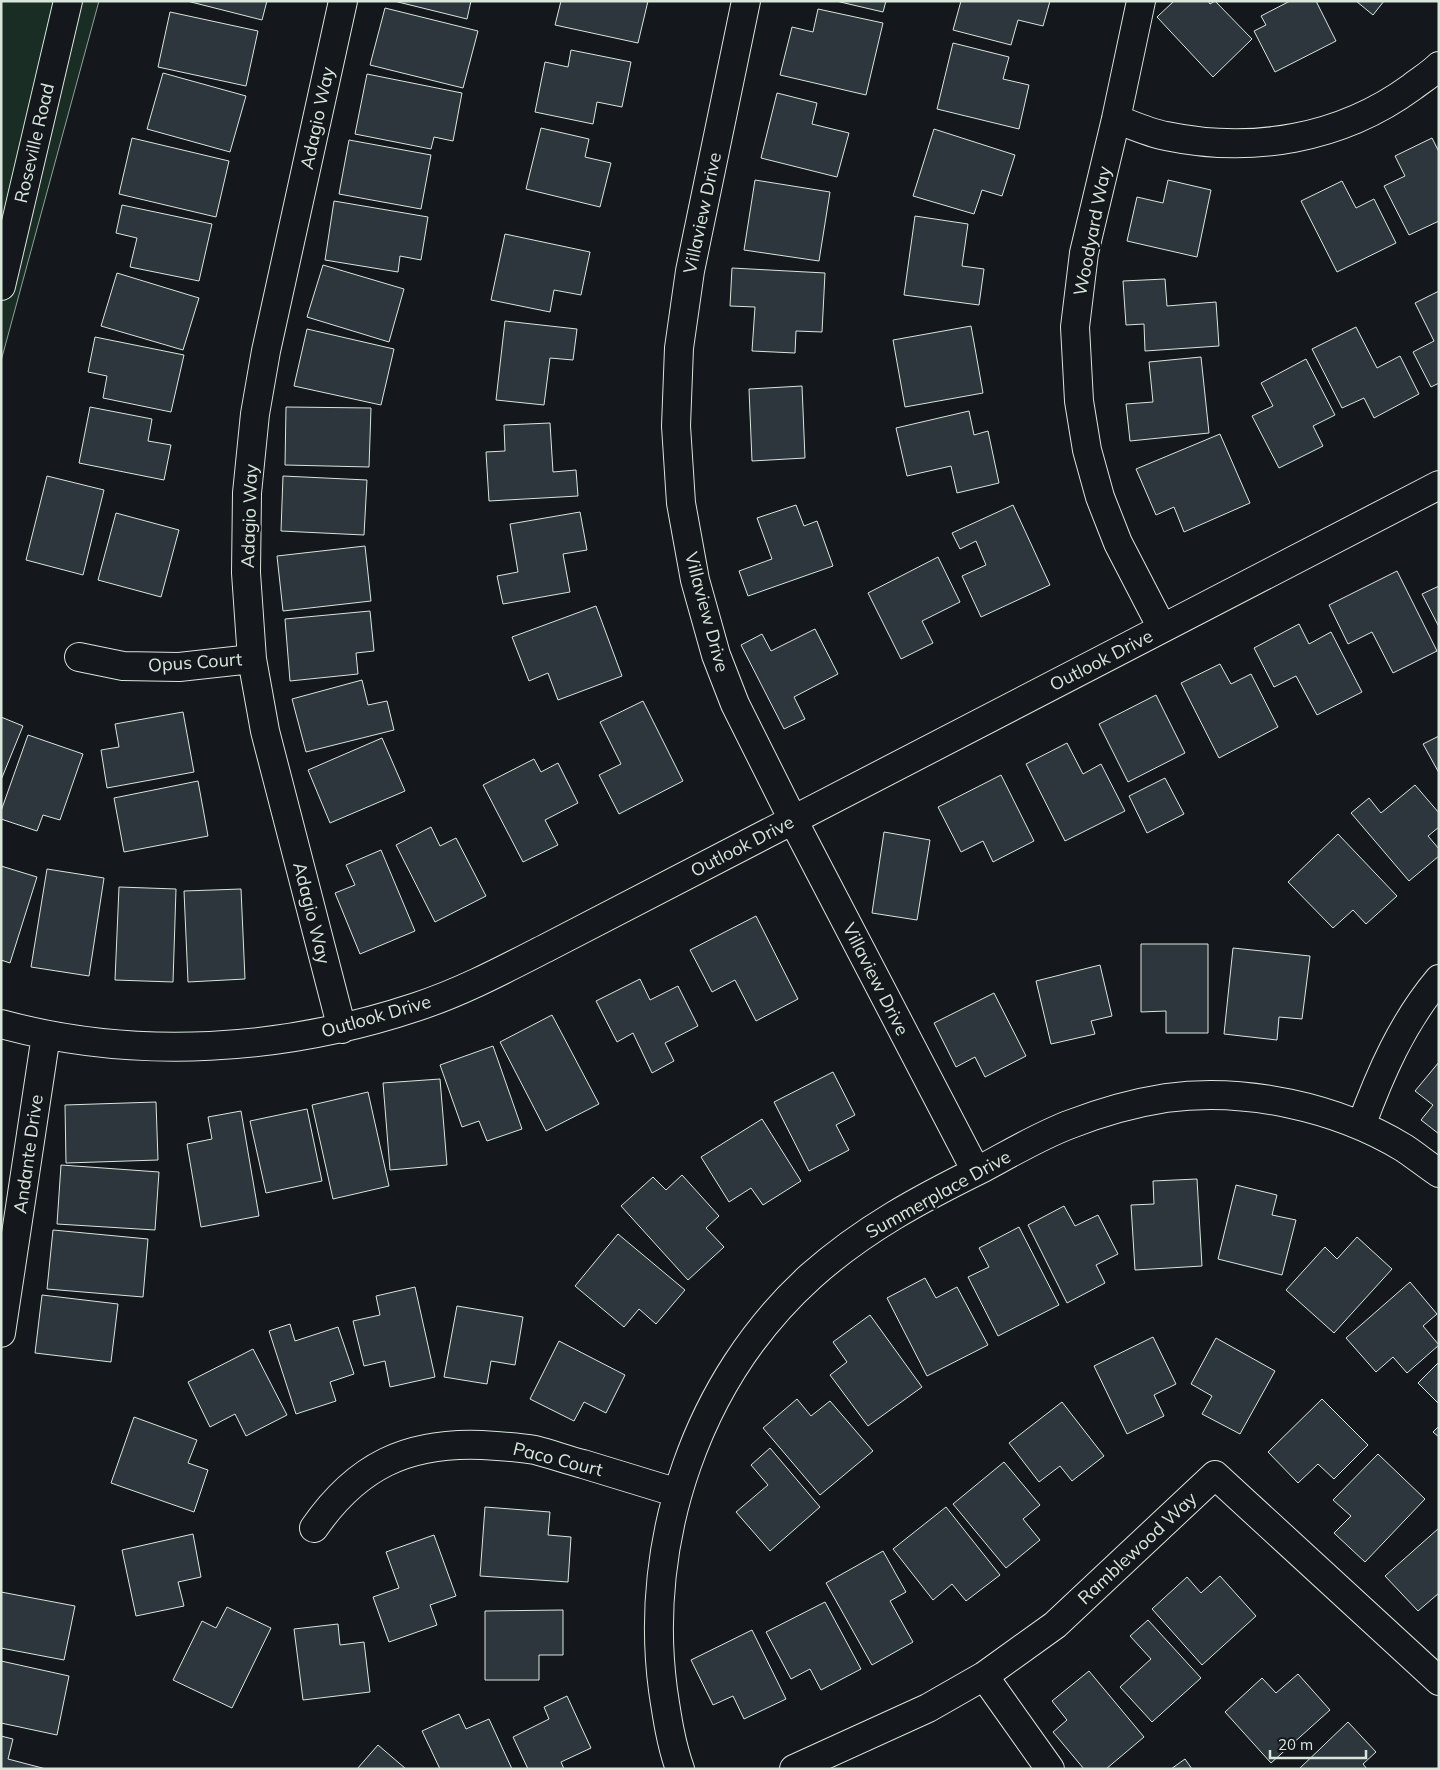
<svg xmlns="http://www.w3.org/2000/svg" width="1440" height="1770" font-family="Mulish,sans-serif">
  <style>
    .green { fill: #1a2d24; stroke: #939e99 }
    .building { fill: #2c363c; stroke: #d8e6dc }
    .lines { fill: none; stroke-linecap: round; stroke-linejoin: round }
    .street-casing { stroke: #d8e6dc; stroke-width: 30 }
    .secondary-casing { stroke: #d8e6dc; stroke-width: 30 }
    .street { stroke: #14181c; stroke-width: 28 }
    .secondary { stroke: #14181c; stroke-width: 28 }
    .labels { text-anchor: middle; dominant-baseline: central; stroke-width: 4; stroke-linejoin: round; paint-order: stroke }
    .street-label { font-size: 18px; fill: #d8e6dc; stroke: #14181c }
  </style>
  <rect width="100%" height="100%" fill="#14181c"/>
  <path class="green" d="M 1,1 L 99,1 L 1,361 Z"/>
  <path class="building" d="M 187,1 L 267,1 L 262,20 Z
    M 394,1 L 471,1 L 467,19 Z
    M 561,1 L 648,1 L 638,43 L 555,25 Z
    M 836,1 L 886,1 L 883,12 Z
    M 961,1 L 1050,1 L 1043,26 L 1018,20 L 1011,45 L 953,30 Z
    M 1174,1 L 1208,1 L 1210,4 L 1215,1 L 1252,39 L 1213,77 L 1157,17 Z
    M 1290,1 L 1316,1 L 1336,41 L 1275,72 L 1254,31 L 1266,25 L 1261,16 Z
    M 1356,1 L 1384,1 L 1373,15 Z
    M 385,8 L 478,31 L 463,88 L 370,65 Z
    M 818,9 L 883,23 L 866,95 L 780,75 L 792,27 L 813,32 Z
    M 170,12 L 258,31 L 246,86 L 158,67 Z
    M 953,43 L 1009,57 L 1003,79 L 1029,85 L 1019,129 L 937,109 Z
    M 571,50 L 631,62 L 622,107 L 597,102 L 593,124 L 535,112 L 545,62 L 568,67 Z
    M 163,73 L 246,96 L 230,152 L 147,129 Z
    M 367,74 L 462,93 L 453,141 L 434,137 L 431,149 L 355,134 Z
    M 777,93 L 817,103 L 812,124 L 849,133 L 837,177 L 761,158 Z
    M 541,128 L 589,139 L 585,157 L 611,163 L 600,207 L 526,189 Z
    M 934,129 L 1015,155 L 1002,196 L 982,190 L 974,214 L 913,196 Z
    M 132,138 L 229,161 L 216,217 L 119,194 Z
    M 1432,138 L 1439,152 L 1439,221 L 1409,235 L 1384,186 L 1405,176 L 1395,156 Z
    M 349,140 L 431,155 L 421,209 L 339,194 Z
    M 755,180 L 830,192 L 819,261 L 744,250 Z
    M 1168,180 L 1211,190 L 1197,257 L 1127,241 L 1137,197 L 1163,203 Z
    M 1342,181 L 1356,208 L 1374,199 L 1396,243 L 1337,272 L 1301,201 Z
    M 334,201 L 428,217 L 421,260 L 400,256 L 398,272 L 325,260 Z
    M 122,205 L 212,224 L 199,281 L 130,267 L 137,238 L 116,233 Z
    M 915,216 L 968,224 L 962,266 L 984,269 L 979,305 L 904,295 Z
    M 505,234 L 590,252 L 581,295 L 554,290 L 550,312 L 491,300 Z
    M 323,265 L 404,289 L 389,342 L 307,317 Z
    M 732,268 L 825,273 L 822,332 L 796,331 L 795,353 L 752,351 L 755,307 L 730,306 Z
    M 117,273 L 199,298 L 183,350 L 101,326 Z
    M 1165,279 L 1167,306 L 1216,302 L 1219,346 L 1145,351 L 1144,324 L 1126,325 L 1123,281 Z
    M 1439,291 L 1439,383 L 1431,387 L 1413,352 L 1434,341 L 1415,303 Z
    M 505,321 L 577,329 L 573,360 L 550,358 L 544,405 L 496,400 Z
    M 971,326 L 983,393 L 905,407 L 893,340 Z
    M 1356,327 L 1377,368 L 1400,356 L 1419,394 L 1374,418 L 1364,398 L 1342,408 L 1312,349 Z
    M 307,329 L 394,349 L 381,405 L 294,386 Z
    M 95,337 L 184,355 L 171,412 L 103,398 L 107,376 L 88,372 Z
    M 1201,357 L 1209,433 L 1130,441 L 1126,404 L 1153,402 L 1149,362 Z
    M 1306,359 L 1335,415 L 1313,426 L 1323,446 L 1279,468 L 1252,416 L 1273,406 L 1261,383 Z
    M 802,386 L 805,458 L 752,461 L 749,389 Z
    M 90,407 L 152,419 L 148,441 L 171,445 L 164,480 L 79,463 Z
    M 286,407 L 371,408 L 369,467 L 285,465 Z
    M 969,411 L 974,435 L 988,431 L 999,483 L 957,493 L 951,466 L 907,476 L 896,428 Z
    M 550,423 L 553,472 L 576,470 L 578,496 L 489,501 L 486,452 L 505,451 L 504,425 Z
    M 1220,434 L 1250,503 L 1184,532 L 1174,507 L 1156,515 L 1136,469 Z
    M 47,476 L 104,490 L 83,575 L 26,560 Z
    M 283,476 L 367,480 L 364,535 L 281,531 Z
    M 796,505 L 804,526 L 817,521 L 833,566 L 748,596 L 739,571 L 772,559 L 757,518 Z
    M 1013,505 L 1050,585 L 981,617 L 962,576 L 986,565 L 976,541 L 960,549 L 952,533 Z
    M 580,512 L 587,550 L 563,554 L 570,592 L 503,604 L 497,576 L 518,572 L 510,524 Z
    M 116,513 L 179,530 L 161,597 L 98,580 Z
    M 365,546 L 371,601 L 283,611 L 277,556 Z
    M 938,557 L 960,602 L 922,621 L 933,643 L 901,659 L 868,593 Z
    M 1397,571 L 1437,651 L 1393,673 L 1372,632 L 1348,644 L 1329,605 Z
    M 1439,586 L 1439,627 L 1422,594 Z
    M 596,606 L 622,676 L 558,700 L 548,673 L 529,681 L 512,637 Z
    M 370,611 L 374,651 L 356,653 L 358,674 L 290,681 L 285,619 Z
    M 1299,624 L 1309,644 L 1331,632 L 1362,692 L 1317,715 L 1296,676 L 1274,687 L 1254,648 Z
    M 815,629 L 838,674 L 794,697 L 805,719 L 784,729 L 741,645 L 762,634 L 771,651 Z
    M 1220,664 L 1231,684 L 1251,674 L 1278,727 L 1219,758 L 1181,683 Z
    M 362,680 L 368,705 L 387,701 L 394,730 L 306,752 L 292,699 Z
    M 1156,695 L 1185,753 L 1128,782 L 1099,724 Z
    M 643,701 L 683,781 L 619,814 L 599,775 L 621,764 L 600,722 Z
    M 183,712 L 194,772 L 107,788 L 101,750 L 119,747 L 115,724 Z
    M 1,717 L 23,726 L 1,780 Z
    M 28,735 L 83,754 L 60,820 L 43,815 L 37,831 L 1,819 L 1,811 Z
    M 1439,736 L 1439,773 L 1423,744 Z
    M 382,738 L 405,791 L 330,823 L 308,770 Z
    M 1067,743 L 1083,774 L 1101,764 L 1125,811 L 1065,841 L 1026,764 Z
    M 534,759 L 541,772 L 558,763 L 578,803 L 545,820 L 558,845 L 523,862 L 483,785 Z
    M 1001,775 L 1034,841 L 993,862 L 983,841 L 961,852 L 938,807 Z
    M 1165,778 L 1184,814 L 1147,833 L 1129,796 Z
    M 198,781 L 208,836 L 124,852 L 114,798 Z
    M 1415,785 L 1439,813 L 1439,827 L 1428,836 L 1439,849 L 1439,856 L 1409,881 L 1351,813 L 1369,798 L 1381,813 Z
    M 431,827 L 440,846 L 456,838 L 486,896 L 435,922 L 396,845 Z
    M 884,832 L 930,840 L 917,920 L 872,913 Z
    M 1338,834 L 1397,896 L 1366,924 L 1353,910 L 1333,928 L 1288,882 Z
    M 381,850 L 415,931 L 360,954 L 335,893 L 355,885 L 346,865 Z
    M 1,866 L 37,877 L 10,963 L 1,960 Z
    M 47,869 L 104,878 L 89,976 L 31,967 Z
    M 119,887 L 176,889 L 173,982 L 115,980 Z
    M 241,889 L 245,979 L 188,982 L 184,891 Z
    M 756,916 L 798,999 L 756,1021 L 735,980 L 712,992 L 690,950 Z
    M 1141,944 L 1208,944 L 1208,1033 L 1166,1033 L 1166,1011 L 1141,1012 Z
    M 1233,948 L 1310,956 L 1302,1019 L 1279,1017 L 1277,1040 L 1224,1034 Z
    M 1100,965 L 1112,1016 L 1091,1021 L 1095,1034 L 1051,1044 L 1036,981 Z
    M 640,979 L 650,1000 L 678,986 L 698,1026 L 665,1043 L 674,1061 L 652,1073 L 633,1033 L 617,1042 L 596,1001 Z
    M 994,993 L 1026,1056 L 985,1077 L 975,1057 L 956,1067 L 934,1023 Z
    M 552,1015 L 599,1104 L 546,1131 L 500,1042 Z
    M 493,1046 L 522,1129 L 487,1141 L 479,1121 L 462,1127 L 440,1065 Z
    M 1439,1062 L 1439,1134 L 1421,1120 L 1433,1105 L 1415,1091 Z
    M 833,1072 L 855,1115 L 836,1125 L 849,1150 L 809,1171 L 774,1102 Z
    M 440,1079 L 447,1165 L 390,1170 L 383,1083 Z
    M 368,1092 L 389,1186 L 333,1199 L 312,1105 Z
    M 156,1102 L 158,1160 L 66,1163 L 65,1105 Z
    M 307,1109 L 322,1181 L 266,1193 L 250,1121 Z
    M 241,1111 L 259,1216 L 201,1227 L 187,1144 L 212,1139 L 208,1117 Z
    M 762,1119 L 801,1181 L 763,1205 L 751,1188 L 729,1202 L 701,1157 Z
    M 61,1165 L 159,1172 L 155,1230 L 57,1224 Z
    M 682,1175 L 719,1216 L 706,1228 L 724,1247 L 688,1280 L 621,1206 L 653,1177 L 666,1190 Z
    M 1197,1179 L 1202,1266 L 1135,1270 L 1131,1205 L 1154,1204 L 1153,1181 Z
    M 1236,1185 L 1277,1195 L 1272,1215 L 1296,1220 L 1282,1275 L 1218,1259 Z
    M 1064,1206 L 1075,1226 L 1098,1215 L 1118,1254 L 1096,1265 L 1105,1283 L 1067,1303 L 1028,1225 Z
    M 1019,1227 L 1059,1305 L 998,1336 L 968,1277 L 989,1267 L 979,1248 Z
    M 53,1230 L 148,1239 L 143,1297 L 47,1289 Z
    M 618,1234 L 685,1290 L 656,1324 L 639,1309 L 624,1327 L 575,1286 Z
    M 1357,1237 L 1392,1269 L 1334,1333 L 1286,1290 L 1325,1247 L 1337,1259 Z
    M 925,1278 L 936,1298 L 957,1287 L 988,1345 L 927,1376 L 887,1298 Z
    M 1410,1282 L 1437,1314 L 1423,1326 L 1439,1345 L 1407,1373 L 1393,1357 L 1376,1372 L 1346,1338 Z
    M 415,1287 L 435,1377 L 390,1387 L 385,1361 L 364,1366 L 353,1321 L 380,1315 L 376,1296 Z
    M 42,1295 L 118,1304 L 111,1362 L 35,1353 Z
    M 457,1306 L 523,1317 L 515,1365 L 491,1361 L 487,1384 L 444,1377 Z
    M 870,1315 L 922,1387 L 868,1426 L 830,1375 L 847,1362 L 833,1342 Z
    M 290,1324 L 295,1341 L 338,1327 L 354,1374 L 330,1382 L 336,1401 L 296,1414 L 269,1331 Z
    M 1153,1337 L 1176,1384 L 1154,1395 L 1164,1416 L 1127,1434 L 1094,1366 Z
    M 1216,1338 L 1275,1371 L 1240,1434 L 1202,1414 L 1212,1396 L 1191,1384 Z
    M 559,1341 L 625,1375 L 606,1413 L 584,1402 L 574,1421 L 530,1399 Z
    M 253,1349 L 287,1415 L 246,1436 L 235,1414 L 210,1427 L 188,1382 Z
    M 1439,1362 L 1439,1404 L 1418,1383 Z
    M 797,1399 L 811,1416 L 830,1401 L 873,1451 L 820,1495 L 763,1428 Z
    M 1322,1399 L 1368,1445 L 1334,1479 L 1318,1464 L 1298,1483 L 1268,1452 Z
    M 1062,1402 L 1104,1456 L 1072,1481 L 1060,1466 L 1039,1482 L 1009,1443 Z
    M 134,1417 L 197,1440 L 188,1463 L 208,1470 L 194,1512 L 111,1483 Z
    M 1439,1426 L 1439,1437 L 1433,1432 Z
    M 770,1448 L 820,1507 L 770,1551 L 736,1512 L 768,1485 L 751,1465 Z
    M 1378,1454 L 1425,1499 L 1365,1562 L 1334,1533 L 1351,1516 L 1333,1500 Z
    M 1004,1462 L 1040,1505 L 1023,1519 L 1040,1540 L 1006,1568 L 953,1504 Z
    M 485,1507 L 550,1512 L 548,1535 L 571,1537 L 568,1582 L 480,1576 Z
    M 946,1507 L 1000,1575 L 966,1601 L 952,1584 L 933,1600 L 893,1549 Z
    M 1439,1528 L 1439,1593 L 1418,1611 L 1385,1576 Z
    M 193,1534 L 201,1577 L 178,1582 L 184,1606 L 136,1616 L 122,1550 Z
    M 434,1535 L 456,1596 L 430,1605 L 437,1625 L 389,1642 L 373,1597 L 399,1588 L 386,1552 Z
    M 883,1551 L 906,1592 L 890,1601 L 913,1642 L 872,1665 L 826,1583 Z
    M 1220,1576 L 1256,1616 L 1202,1665 L 1152,1609 L 1187,1577 L 1201,1593 Z
    M 1,1592 L 75,1606 L 64,1660 L 1,1648 Z
    M 825,1602 L 861,1669 L 821,1690 L 810,1669 L 791,1679 L 766,1632 Z
    M 227,1607 L 271,1628 L 232,1708 L 173,1680 L 202,1621 L 216,1628 Z
    M 563,1610 L 563,1655 L 539,1655 L 539,1680 L 485,1680 L 485,1611 Z
    M 1148,1620 L 1201,1678 L 1152,1722 L 1120,1687 L 1151,1659 L 1130,1636 Z
    M 338,1624 L 340,1645 L 364,1642 L 370,1692 L 303,1700 L 294,1629 Z
    M 752,1630 L 786,1699 L 744,1719 L 733,1696 L 713,1705 L 691,1660 Z
    M 1,1661 L 69,1676 L 57,1735 L 1,1723 Z
    M 1089,1671 L 1144,1737 L 1106,1769 L 1084,1769 L 1053,1732 L 1067,1720 L 1052,1701 Z
    M 1298,1674 L 1330,1710 L 1271,1763 L 1225,1712 L 1262,1678 L 1276,1693 Z
    M 567,1696 L 591,1748 L 561,1762 L 564,1769 L 528,1769 L 513,1737 L 549,1719 L 544,1707 Z
    M 459,1714 L 466,1729 L 489,1719 L 512,1769 L 440,1769 L 422,1731 Z
    M 1348,1722 L 1376,1752 L 1363,1764 L 1367,1769 L 1299,1769 Z
    M 1,1736 L 13,1739 L 8,1759 L 46,1769 L 1,1769 Z
    M 378,1745 L 406,1769 L 357,1769 Z
    M 1185,1759 L 1192,1769 L 1171,1769 Z"/>
  <g class="lines">
    <defs>
      <path id="street" d="M 746,1 L 690,271 L 679,348 L 676,426 L 681,503 L 695,580 L 716,655 L 735,704 L 793,820 L 976,1171
        M 1141,1 L 1116,119 L 1084,253 L 1075,327 L 1079,401 L 1087,450 L 1100,497 L 1118,543 L 1162,628
        M 1116,119 C 1132,125 1149,133 1166,136 C 1252,154 1341,139 1412,87 C 1421,80 1431,74 1439,66
        M 79,657 L 123,666 L 179,667 L 252,659
        M 1,1024 C 137,1061 284,1051 416,1007 C 462,992 505,969 548,947 L 1439,485
        M 342,1029 L 265,731 L 252,659 L 246,573 L 247,493 L 255,414 L 266,351 L 343,1
        M 1361,1126 C 1380,1074 1402,1023 1439,979
        M 1,1333 L 46,1035
        M 314,1528 C 357,1466 407,1442 482,1445 C 500,1446 518,1447 535,1450 C 551,1454 567,1460 583,1464 C 615,1474 646,1483 678,1493
        M 984,1676 L 1050,1769
        M 680,1769 C 671,1744 667,1717 663,1690 C 643,1540 697,1379 811,1276 C 864,1229 920,1199 983,1168 C 1011,1153 1041,1135 1071,1124 C 1102,1112 1134,1103 1166,1098 C 1244,1087 1337,1107 1404,1148 C 1416,1156 1427,1165 1439,1173
        M 794,1769 L 928,1708 L 984,1676 L 1055,1625 L 1215,1475 L 1439,1681"/>
      <path id="secondary" d="M 1,286 L 68,1"/>
    </defs>
    <use href="#street" class="street-casing"/>
    <use href="#secondary" class="secondary-casing"/>
    <use href="#street" class="street"/>
    <use href="#secondary" class="secondary"/>
  </g>
  <g class="labels">
    <g class="street-label">
      <text transform="translate(317 118) rotate(-78)">Adagio Way</text>
      <text transform="translate(34 143) rotate(-77)">Roseville Road</text>
      <text transform="translate(702 213) rotate(-78)">Villaview Drive</text>
      <text transform="translate(1092 231) rotate(-79)">Woodyard Way</text>
      <text transform="translate(249 516) rotate(-88)">Adagio Way</text>
      <text transform="translate(707 612) rotate(75)">Villaview Drive</text>
      <text transform="translate(1101 660) rotate(-27)">Outlook Drive</text>
      <text transform="translate(195 662) rotate(-4)">Opus Court</text>
      <text transform="translate(742 846) rotate(-27)">Outlook Drive</text>
      <text transform="translate(312 913) rotate(76)">Adagio Way</text>
      <text transform="translate(876 979) rotate(63)">Villaview Drive</text>
      <text transform="translate(376 1016) rotate(-16)">Outlook Drive</text>
      <text transform="translate(28 1154) rotate(-82)">Andante Drive</text>
      <text transform="translate(938 1194) rotate(-29)">Summerplace Drive</text>
      <text transform="translate(558 1459) rotate(14)">Paco Court</text>
      <text transform="translate(1137 1548) rotate(-43)">Ramblewood Way</text>
    </g>
  </g>
  <rect width="1440" height="1770" fill="none" stroke="#d8e6dc" stroke-width="5"/>
  <path d="M1270 1750v8h96v-8" fill="none" stroke="#d8e6dc" stroke-width="2.5"/>
  <text x="1278" y="1750" font-size="15" fill="#d8e6dc" stroke="#14181c" stroke-width="4" paint-order="stroke">20 m</text>
</svg>
